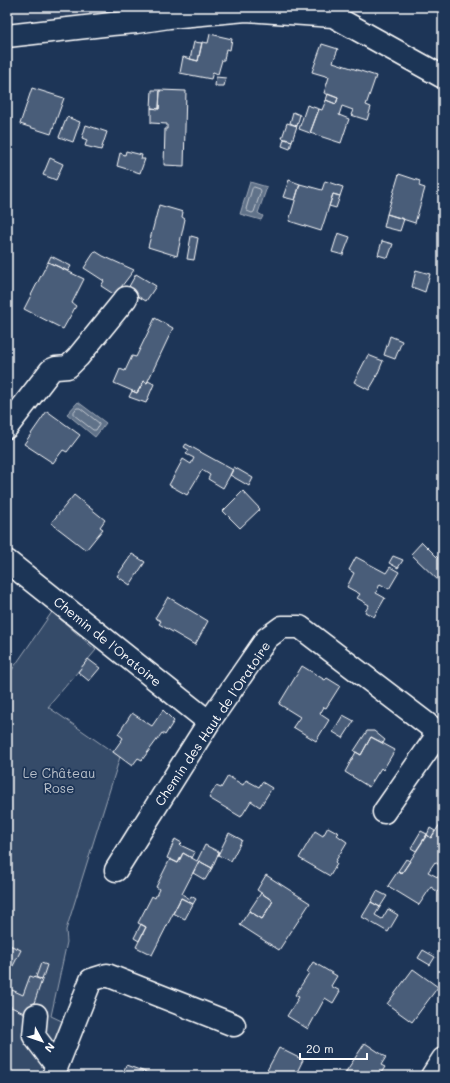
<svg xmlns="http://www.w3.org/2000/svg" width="450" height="1083" font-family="Mali,sans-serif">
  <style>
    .built { fill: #2a4161 }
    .green { fill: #364b69; stroke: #9aa5b4 }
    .water { fill: #617289; stroke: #a0aab8 }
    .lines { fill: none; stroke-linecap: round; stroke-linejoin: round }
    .shore { stroke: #c0c7d0; stroke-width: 1 }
    .building { fill: #4a5d79; stroke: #fff }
    .minor-casing { stroke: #fff; stroke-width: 25 }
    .minor { stroke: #1d3557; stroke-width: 22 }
    .labels { text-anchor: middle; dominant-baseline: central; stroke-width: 3.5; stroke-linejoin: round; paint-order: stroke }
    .street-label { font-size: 13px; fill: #fff; stroke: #1d3557 }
    .park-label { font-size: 13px; fill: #b9c0ca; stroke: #1d3557 }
  </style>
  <rect width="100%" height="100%" fill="#1d3557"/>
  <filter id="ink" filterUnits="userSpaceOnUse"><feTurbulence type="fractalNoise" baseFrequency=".025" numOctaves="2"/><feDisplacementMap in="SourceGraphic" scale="8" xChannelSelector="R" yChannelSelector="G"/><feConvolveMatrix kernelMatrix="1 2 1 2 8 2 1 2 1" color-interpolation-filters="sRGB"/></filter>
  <g filter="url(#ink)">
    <path class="built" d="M 7,7 L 127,7 L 72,18 L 7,19 Z"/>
    <path class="green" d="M 52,612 L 96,650 L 48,707 L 120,757 L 66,930 L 67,942 L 51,1016 L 66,1023 L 46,1076 L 7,1076 L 7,677 Z"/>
    <path class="water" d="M 250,182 L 267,187 L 258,213 L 263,216 L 261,220 L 240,214 Z
      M 78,402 L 106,423 L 95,437 L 67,414 Z"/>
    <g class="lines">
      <path class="shore" d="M 254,187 L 260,189 L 261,191 L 254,212 L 252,213 L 247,211 L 246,209 L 252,189 Z
        M 77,408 L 80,408 L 99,423 L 99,425 L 96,430 L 93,430 L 74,415 L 74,412 Z"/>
    </g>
    <path class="building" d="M 210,34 L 232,39 L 230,50 L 226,49 L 224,60 L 222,60 L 218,74 L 213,72 L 211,79 L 180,73 L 183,57 L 198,61 L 202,42 L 208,43 Z
      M 194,42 L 202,43 L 198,61 L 190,59 Z
      M 322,44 L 338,49 L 333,62 L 376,76 L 366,105 L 371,107 L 367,120 L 351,115 L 353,110 L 342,106 L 339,115 L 349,119 L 341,143 L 310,133 L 319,109 L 322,110 L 326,100 L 336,104 L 338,98 L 324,93 L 329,77 L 312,72 Z
      M 216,77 L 226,78 L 224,86 L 215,86 Z
      M 32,88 L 64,98 L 51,134 L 20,124 Z
      M 152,90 L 160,90 L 159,109 L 151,108 Z
      M 160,90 L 186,91 L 184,166 L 164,165 L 165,129 L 167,129 L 167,124 L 151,123 L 151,108 L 159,109 Z
      M 328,94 L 338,98 L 336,104 L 326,100 Z
      M 307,105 L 319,109 L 310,133 L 299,129 Z
      M 293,112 L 300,115 L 297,126 L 290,123 Z
      M 67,117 L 80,122 L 73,142 L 59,137 Z
      M 287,123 L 297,126 L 292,141 L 282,138 Z
      M 86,125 L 107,132 L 101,150 L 85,146 L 87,140 L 82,138 Z
      M 284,139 L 292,141 L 290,149 L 282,146 Z
      M 126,151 L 142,155 L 141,159 L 145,159 L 140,173 L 117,166 L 120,153 L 125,155 Z
      M 50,158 L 63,164 L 56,180 L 43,175 Z
      M 399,174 L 420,181 L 419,186 L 425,188 L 415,223 L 387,214 Z
      M 289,180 L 300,184 L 295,200 L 283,197 Z
      M 325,181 L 343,187 L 340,196 L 333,194 L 321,231 L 289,221 L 300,184 L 322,190 Z
      M 333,194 L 340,196 L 336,208 L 329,206 Z
      M 159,205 L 183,212 L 182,217 L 185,219 L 177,256 L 148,247 Z
      M 387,214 L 404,219 L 400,231 L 384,227 Z
      M 338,233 L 350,237 L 343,255 L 332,252 Z
      M 191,236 L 198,238 L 194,260 L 187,259 Z
      M 382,241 L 393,244 L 388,258 L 378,255 Z
      M 95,251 L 103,256 L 134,270 L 115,295 L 101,286 L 104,281 L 84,268 Z
      M 51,256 L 71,266 L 68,271 L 48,262 Z
      M 48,262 L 84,279 L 72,303 L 76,306 L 63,329 L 24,309 Z
      M 416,270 L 430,274 L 425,292 L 412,287 Z
      M 136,274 L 156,286 L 146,301 L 127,290 Z
      M 155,318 L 173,328 L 147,383 L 144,381 L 137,393 L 114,383 L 120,369 L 125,371 L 132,356 L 136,357 Z
      M 390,336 L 402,341 L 395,359 L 384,355 Z
      M 368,355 L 383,361 L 375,380 L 369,390 L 354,382 Z
      M 144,381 L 147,383 L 148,381 L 154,384 L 146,403 L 129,397 L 132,391 L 137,393 Z
      M 47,411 L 80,435 L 67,452 L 63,450 L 53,463 L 24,444 Z
      M 186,444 L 233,470 L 223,488 L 208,479 L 210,475 L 202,470 L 187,495 L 169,485 L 183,459 L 191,464 L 194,458 L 186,454 L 189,450 L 184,447 Z
      M 234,467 L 253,478 L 249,486 L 230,475 Z
      M 243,491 L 260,509 L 240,528 L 223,511 Z
      M 74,495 L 105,520 L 100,527 L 103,529 L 86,550 L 51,523 Z
      M 422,542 L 443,563 L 443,585 L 411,554 Z
      M 132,554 L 145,562 L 130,585 L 117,576 Z
      M 393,556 L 403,560 L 398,568 L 389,563 Z
      M 356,557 L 386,573 L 390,567 L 399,572 L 389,589 L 380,584 L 376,593 L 385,598 L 374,617 L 365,612 L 369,605 L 357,598 L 360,594 L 347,587 L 354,573 L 349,570 Z
      M 168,597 L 208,621 L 195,645 L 159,624 L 161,621 L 155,618 Z
      M 88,659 L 100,668 L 89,681 L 78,672 Z
      M 302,666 L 325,680 L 327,678 L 340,686 L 326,708 L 324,707 L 320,714 L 329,720 L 316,741 L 293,727 L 300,717 L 279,704 Z
      M 163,710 L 174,721 L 165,735 L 162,733 L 142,760 L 138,758 L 132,766 L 113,752 L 123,738 L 118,734 L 132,713 L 152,726 Z
      M 343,715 L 354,721 L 343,738 L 333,732 Z
      M 367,731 L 374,731 L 385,740 L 383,743 L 371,737 L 361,755 L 354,751 Z
      M 371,737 L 395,750 L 383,770 L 381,768 L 369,787 L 345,772 L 356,752 L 361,755 Z
      M 228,776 L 243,785 L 246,780 L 259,787 L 262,782 L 272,788 L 260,807 L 251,801 L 241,817 L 209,798 L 216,786 L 221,788 Z
      M 442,821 L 443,822 L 443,866 L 442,867 L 435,862 L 428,872 L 443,880 L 443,883 L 438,892 L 431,887 L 419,905 L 388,886 L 398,871 L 402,873 L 427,835 L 431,838 Z
      M 328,827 L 339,833 L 337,835 L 347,842 L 335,862 L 337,864 L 330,876 L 299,858 L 315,831 L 323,836 Z
      M 430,828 L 435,831 L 431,838 L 427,835 Z
      M 421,831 L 427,834 L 416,851 L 411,848 Z
      M 229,833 L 242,840 L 231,861 L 218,855 Z
      M 175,839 L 182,843 L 180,845 L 195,852 L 192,858 L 183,853 L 178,863 L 167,858 Z
      M 205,845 L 219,852 L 212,868 L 199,861 L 182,894 L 190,899 L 191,896 L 196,899 L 193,904 L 181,898 L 152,955 L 136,947 L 146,927 L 138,923 L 152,896 L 155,898 L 159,889 L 156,887 L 170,859 L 178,863 L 183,853 L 197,861 Z
      M 406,859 L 410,861 L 402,873 L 398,871 Z
      M 199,861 L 212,868 L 205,880 L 193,873 Z
      M 266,875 L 310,903 L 279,950 L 240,925 L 249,911 L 262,919 L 273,901 L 257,890 Z
      M 377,891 L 387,896 L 380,907 L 371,902 Z
      M 261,893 L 273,901 L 262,919 L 249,911 Z
      M 181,898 L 193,904 L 185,919 L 173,913 Z
      M 371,902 L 380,907 L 375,915 L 382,919 L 388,909 L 398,915 L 388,932 L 362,917 Z
      M 141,924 L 146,927 L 139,941 L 134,938 Z
      M 7,944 L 21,950 L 9,974 L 7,974 Z
      M 423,950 L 435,957 L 430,965 L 418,958 Z
      M 313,962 L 337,976 L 331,986 L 340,991 L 333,1003 L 325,998 L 308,1029 L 287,1016 L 299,997 L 295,995 L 309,973 L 307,972 Z
      M 41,963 L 47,965 L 42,980 L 36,977 Z
      M 413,969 L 438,987 L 412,1022 L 387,1004 Z
      M 30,976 L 42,980 L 34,1003 L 28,1015 L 7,1005 L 7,1000 L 12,990 L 23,995 Z
      M 365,1043 L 386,1057 L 381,1065 L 385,1067 L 379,1076 L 343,1076 Z
      M 279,1048 L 303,1060 L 295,1076 L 264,1076 Z
      M 126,1065 L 156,1076 L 122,1076 Z"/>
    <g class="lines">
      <defs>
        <path id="minor" d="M 7,36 L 112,24 L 136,22 L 169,17 L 246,10 L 333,16 L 443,77
          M 7,427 L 51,370 L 56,368 L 68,367 L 78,357 L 126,298
          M 7,561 L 209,722
          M 384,812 L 439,733
          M 116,870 L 209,722 L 267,638 L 282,627 L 300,627 L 439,733 L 443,739
          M 36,1015 L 34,1036 L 56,1065
          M 53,1076 L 91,980 L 107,975 L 234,1025
          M 432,1076 L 443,1059"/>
      </defs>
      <use href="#minor" class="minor-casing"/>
      <use href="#minor" class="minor"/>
    </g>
  </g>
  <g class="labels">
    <g class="street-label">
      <text transform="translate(108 641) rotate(39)">Chemin de l'Oratoire</text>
      <text transform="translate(212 723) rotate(-56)">Chemin des Haut de l'Oratoire</text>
    </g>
    <g class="park-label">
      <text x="59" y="772">Le Château<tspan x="59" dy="15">Rose</tspan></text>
    </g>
  </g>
  <rect width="450" height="1083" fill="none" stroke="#1d3557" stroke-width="24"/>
  <rect x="12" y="12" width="426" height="1059" fill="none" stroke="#fff" stroke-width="1.5" filter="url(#ink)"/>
  <g transform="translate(42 1041) rotate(130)" stroke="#1d3557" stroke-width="3" paint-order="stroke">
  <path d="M0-3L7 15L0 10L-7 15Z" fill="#ffffff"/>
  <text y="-6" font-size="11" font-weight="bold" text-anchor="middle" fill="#ffffff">N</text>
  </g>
  <path d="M300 1053v6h67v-6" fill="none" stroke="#ffffff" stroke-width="2"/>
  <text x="306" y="1053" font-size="12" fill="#ffffff" stroke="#1d3557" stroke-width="3" paint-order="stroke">20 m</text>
</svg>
